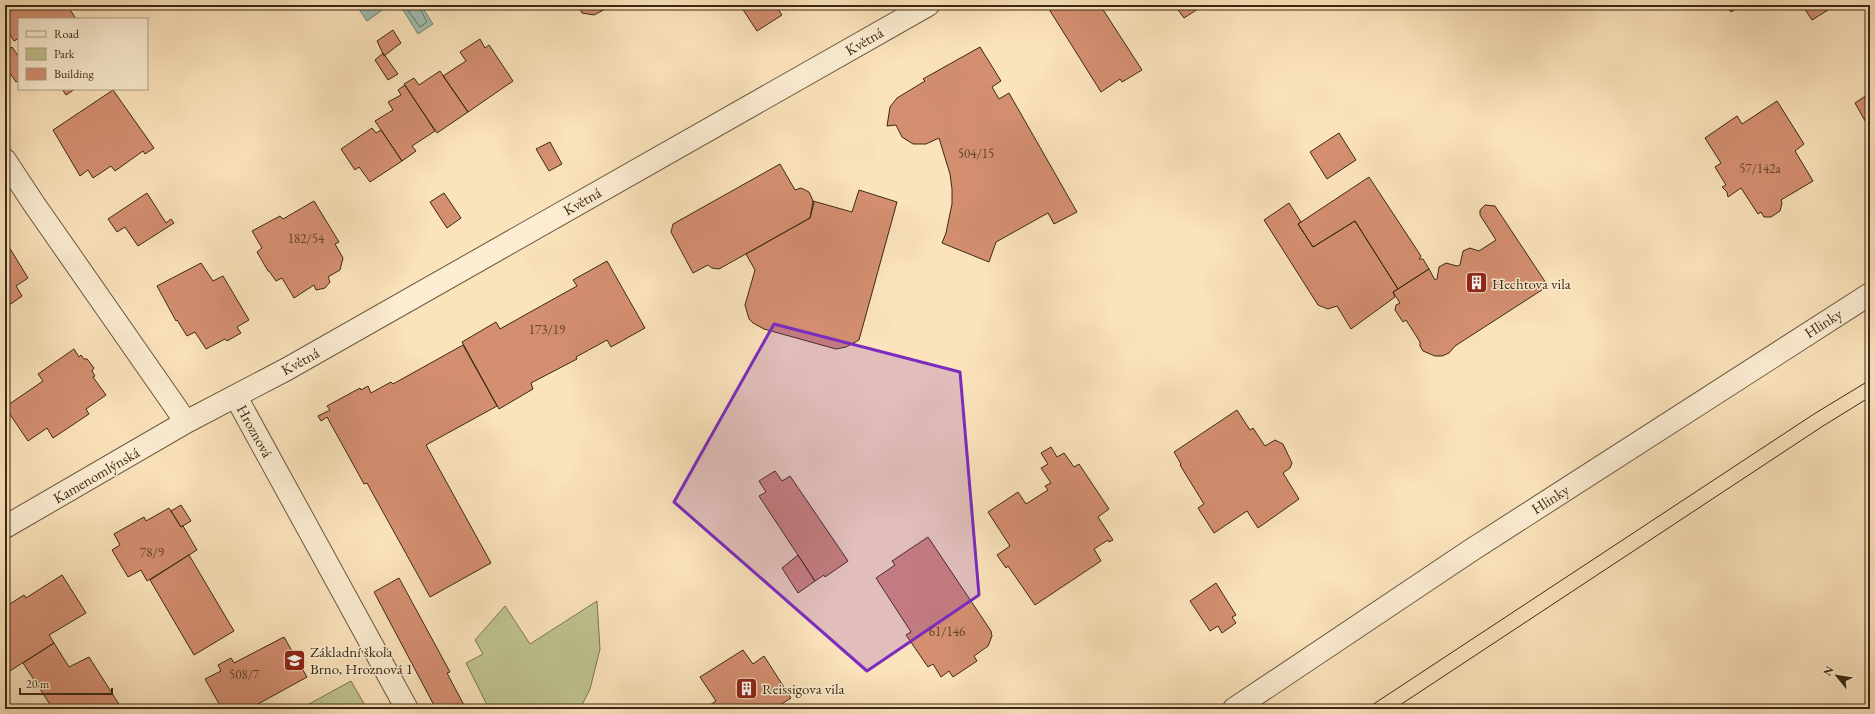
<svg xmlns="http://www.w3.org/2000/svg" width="1875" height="714" font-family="'EB Garamond',serif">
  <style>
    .green { fill: #bfc390; stroke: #7c7652 }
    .water { fill: #9fbeb1; stroke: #778272 }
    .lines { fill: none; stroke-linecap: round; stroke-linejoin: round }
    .shore { stroke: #6c7462; stroke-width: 1 }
    .building { fill: #d48f71; stroke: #3a2913 }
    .minor-casing { stroke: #6a583d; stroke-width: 24 }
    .tertiary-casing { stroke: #6a583d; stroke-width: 24 }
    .minor { stroke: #fcedd3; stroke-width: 22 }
    .tertiary { stroke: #fcedd3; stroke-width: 22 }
    .tram { stroke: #3a2913; stroke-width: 1 }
    .marked { fill: #7b2cbf; fill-opacity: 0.2; stroke: #7b2cbf; stroke-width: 3; stroke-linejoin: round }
    .labels { text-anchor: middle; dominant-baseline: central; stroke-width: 3; stroke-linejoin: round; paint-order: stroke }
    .number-label { font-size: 13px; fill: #60422a }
    .street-label { font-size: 15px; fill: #3a2913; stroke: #fcedd3 }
    .poi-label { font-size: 15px; fill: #3a2913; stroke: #fcedd3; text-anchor: start }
  </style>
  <rect width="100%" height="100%" fill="#fbe3bc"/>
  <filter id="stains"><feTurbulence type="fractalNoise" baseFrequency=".005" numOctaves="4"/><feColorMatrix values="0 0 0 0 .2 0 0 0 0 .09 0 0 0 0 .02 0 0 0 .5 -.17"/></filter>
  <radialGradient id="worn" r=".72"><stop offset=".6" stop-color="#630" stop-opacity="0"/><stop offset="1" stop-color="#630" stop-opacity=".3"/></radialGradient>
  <path class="green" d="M 597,601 L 600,649 L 590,689 L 580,709 L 489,709 L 466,663 L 483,654 L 475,640 L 505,606 L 530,644 Z
    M 351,681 L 367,709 L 300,709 Z"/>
  <path class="water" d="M 356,5 L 377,5 L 381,11 L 367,21 Z
    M 400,5 L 421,5 L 433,24 L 418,34 Z"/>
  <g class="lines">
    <path class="shore" d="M 404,5 L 420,27 L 427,22 L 418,5"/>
  </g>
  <path class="building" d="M 5,5 L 67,5 L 76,19 L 19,19 L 19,38 L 14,41 L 5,27 L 5,13 L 8,11 Z
    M 578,5 L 613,5 L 594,15 L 582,13 Z
    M 740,5 L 775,5 L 782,15 L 757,31 Z
    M 1049,5 L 1100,5 L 1142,70 L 1122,82 L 1120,79 L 1101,92 L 1047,6 Z
    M 1158,5 L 1169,5 L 1161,10 Z
    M 1177,5 L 1204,5 L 1184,18 L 1176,7 Z
    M 1726,5 L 1742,5 L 1731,12 Z
    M 1802,5 L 1836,5 L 1812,20 Z
    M 393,30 L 401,43 L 384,56 L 377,41 Z
    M 480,39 L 485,48 L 489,45 L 513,81 L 468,112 L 443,76 L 466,61 L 460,52 Z
    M 12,47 L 19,57 L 19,80 L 16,82 L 5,66 L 5,52 Z
    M 980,47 L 1001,81 L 992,87 L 999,99 L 1009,93 L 1077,212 L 1054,224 L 1048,213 L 996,242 L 989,262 L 942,243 L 946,233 L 952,204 L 952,189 L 950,174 L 939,138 L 926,144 L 913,144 L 902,137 L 896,125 L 887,126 L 890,107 L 897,98 L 925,81 L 923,79 Z
    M 383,53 L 398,74 L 388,80 L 375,60 Z
    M 440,71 L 468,112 L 437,133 L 404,84 L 414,78 L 419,85 Z
    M 405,85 L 435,131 L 412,146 L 416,151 L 402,161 L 375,121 L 393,110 L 388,102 L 401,95 L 398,90 Z
    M 62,89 L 75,89 L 66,95 Z
    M 113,90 L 154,148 L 145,154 L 143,151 L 115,171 L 111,166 L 93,178 L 88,170 L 80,176 L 53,130 Z
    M 1870,93 L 1870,114 L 1864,119 L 1855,103 Z
    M 1777,101 L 1804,144 L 1795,151 L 1813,181 L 1781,200 L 1782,203 L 1780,211 L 1771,217 L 1764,217 L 1761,212 L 1758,214 L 1741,188 L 1728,197 L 1727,192 L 1722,187 L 1726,185 L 1715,167 L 1721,163 L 1705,138 L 1737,116 L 1742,124 Z
    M 1870,114 L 1870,129 L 1864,119 Z
    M 372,128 L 376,133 L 381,130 L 402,161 L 370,182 L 359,167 L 355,170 L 341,149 Z
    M 1339,133 L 1356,160 L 1327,179 L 1310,152 Z
    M 550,142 L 562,164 L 549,171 L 536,149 Z
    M 780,164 L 795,190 L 801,188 L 809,192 L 814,203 L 810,218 L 719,269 L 712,268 L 708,265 L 693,273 L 671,232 L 673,224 Z
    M 1369,177 L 1421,256 L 1419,259 L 1423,259 L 1429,269 L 1398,289 L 1355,221 L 1313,247 L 1298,224 Z
    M 859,190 L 897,202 L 859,340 L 846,347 L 836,349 L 764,329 L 753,323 L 749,319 L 745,305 L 755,270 L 746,254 L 810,218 L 813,201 L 852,212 Z
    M 147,193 L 166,223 L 171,219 L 174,223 L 138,246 L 125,227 L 117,232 L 108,219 Z
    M 444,193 L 461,218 L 447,228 L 430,202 Z
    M 314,201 L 339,242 L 335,244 L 343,258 L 340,270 L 328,277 L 330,282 L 325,288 L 316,290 L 314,285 L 294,298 L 282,278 L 276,281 L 269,271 L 268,271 L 257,252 L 262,248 L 252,231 L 280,216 L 283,219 Z
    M 1289,203 L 1301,222 L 1298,224 L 1313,247 L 1355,221 L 1398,289 L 1393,292 L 1395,297 L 1351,329 L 1337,306 L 1328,309 L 1318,305 L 1264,220 Z
    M 1485,205 L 1495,206 L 1548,286 L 1455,346 L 1449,353 L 1442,356 L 1435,356 L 1423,351 L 1420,346 L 1420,342 L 1406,320 L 1403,322 L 1395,310 L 1396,305 L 1400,303 L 1393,292 L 1429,269 L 1435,280 L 1437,279 L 1439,267 L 1446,263 L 1457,266 L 1460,265 L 1463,251 L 1470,248 L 1479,251 L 1496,240 L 1480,215 L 1480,210 Z
    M 6,242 L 28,278 L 16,286 L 22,296 L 5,308 Z
    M 607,261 L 645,328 L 611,347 L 607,340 L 576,357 L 577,359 L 531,383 L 533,389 L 499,409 L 462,342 L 496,322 L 500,329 L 532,311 L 577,286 L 573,280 Z
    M 201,263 L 213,281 L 223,276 L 249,320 L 237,327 L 241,333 L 227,341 L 225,339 L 206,349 L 195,332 L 187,336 L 177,320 L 176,321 L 157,286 Z
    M 463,345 L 497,406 L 426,445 L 491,563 L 430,597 L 367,483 L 364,484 L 327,417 L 321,421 L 318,416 L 330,410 L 327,406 L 360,388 L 361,390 L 368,386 L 371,393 L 391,382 L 393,384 Z
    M 74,349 L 79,357 L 81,355 L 84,359 L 87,359 L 94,368 L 92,371 L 95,376 L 93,377 L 106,395 L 86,409 L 89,414 L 53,438 L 47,428 L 28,441 L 5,407 L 43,381 L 38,374 Z
    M 1237,410 L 1250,430 L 1253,428 L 1265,446 L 1275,440 L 1283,444 L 1292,463 L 1290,468 L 1283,473 L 1299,499 L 1258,528 L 1247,511 L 1214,533 L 1198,508 L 1204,504 L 1180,465 L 1181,464 L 1174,452 Z
    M 1051,447 L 1057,457 L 1064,453 L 1074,467 L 1079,464 L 1109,509 L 1098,517 L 1113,540 L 1109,542 L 1108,540 L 1094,549 L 1101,561 L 1035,605 L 1008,566 L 1006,568 L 997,555 L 1010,546 L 988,512 L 1018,492 L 1026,504 L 1048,490 L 1045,486 L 1051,483 L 1041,468 L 1048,464 L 1041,453 Z
    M 775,471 L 782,481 L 790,476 L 848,561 L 825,577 L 824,575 L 815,581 L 759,496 L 766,492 L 759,481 Z
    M 181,505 L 191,521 L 181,527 L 171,511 Z
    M 169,508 L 181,527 L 183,526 L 197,550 L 147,581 L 141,570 L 128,577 L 112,550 L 120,545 L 114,534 L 144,517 L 146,521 Z
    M 928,537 L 991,631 L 992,636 L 988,646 L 974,656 L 977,661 L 953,677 L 949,671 L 941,677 L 933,664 L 928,667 L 906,635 L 911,632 L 876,578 L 895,565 L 892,561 Z
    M 189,555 L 234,631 L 194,655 L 150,580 Z
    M 798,555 L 815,581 L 798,593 L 782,568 Z
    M 62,575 L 86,613 L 49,635 L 54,643 L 5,674 L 5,607 L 24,595 L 26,598 Z
    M 399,578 L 450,672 L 447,673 L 466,709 L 436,709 L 374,592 Z
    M 1216,583 L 1236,615 L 1232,617 L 1236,623 L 1222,633 L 1218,626 L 1210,631 L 1190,601 Z
    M 284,637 L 307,677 L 249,709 L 222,709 L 205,679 L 221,671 L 218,665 L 231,658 L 234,663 Z
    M 54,643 L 69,667 L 89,657 L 122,709 L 53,709 L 23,663 Z
    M 743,650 L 753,664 L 764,656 L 791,698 L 780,705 L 783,709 L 704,709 L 716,701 L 700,677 Z"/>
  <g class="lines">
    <defs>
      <path id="minor" d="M 5,160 L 34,204 L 186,422
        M 236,397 L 407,709
        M 5,527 L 186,422 L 287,369 L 928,5"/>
      <path id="tertiary" d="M 1234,709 L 1470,551 L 1870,294"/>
    </defs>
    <use href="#minor" class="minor-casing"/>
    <use href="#tertiary" class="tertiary-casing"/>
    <use href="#minor" class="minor"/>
    <use href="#tertiary" class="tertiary"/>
    <path class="tram" d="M 1366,709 L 1814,414 L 1870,380
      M 1394,709 L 1823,426 L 1870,397"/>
  </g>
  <path class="marked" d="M 774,324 L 960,372 L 979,595 L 867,671 L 674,502 Z"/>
  <defs>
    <symbol id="building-square" viewBox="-11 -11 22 22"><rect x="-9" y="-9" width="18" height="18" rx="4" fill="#8f2418" stroke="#fcedd3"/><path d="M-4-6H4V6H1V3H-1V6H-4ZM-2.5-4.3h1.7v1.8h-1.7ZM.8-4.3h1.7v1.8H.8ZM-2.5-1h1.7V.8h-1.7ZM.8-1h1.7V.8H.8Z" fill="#fff"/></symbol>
    <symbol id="school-square" viewBox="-11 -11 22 22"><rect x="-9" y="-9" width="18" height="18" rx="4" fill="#8f2418" stroke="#fcedd3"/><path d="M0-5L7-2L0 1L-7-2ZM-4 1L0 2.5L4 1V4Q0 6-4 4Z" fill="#fff"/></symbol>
  </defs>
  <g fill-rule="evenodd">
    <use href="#building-square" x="1464" y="270" width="25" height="25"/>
    <use href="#school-square" x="282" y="648" width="25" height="25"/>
    <use href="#building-square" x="734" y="676" width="25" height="25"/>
  </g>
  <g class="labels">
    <g class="number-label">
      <text x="976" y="153">504/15</text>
      <text x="1760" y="168">57/142a</text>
      <text x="306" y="238">182/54</text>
      <text x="547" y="329">173/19</text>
      <text x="152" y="552">78/9</text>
      <text x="947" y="631">61/146</text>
      <text x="244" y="674">508/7</text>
    </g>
    <g class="street-label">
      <text transform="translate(864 41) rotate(-30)">Květná</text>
      <text transform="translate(582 201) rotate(-30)">Květná</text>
      <text transform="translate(1823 323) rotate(-33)">Hlinky</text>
      <text transform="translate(300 361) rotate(-29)">Květná</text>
      <text transform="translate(255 431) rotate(61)">Hroznová</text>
      <text transform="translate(96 475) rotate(-30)">Kamenomlýnská</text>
      <text transform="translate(1550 499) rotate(-33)">Hlinky</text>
    </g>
    <g class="poi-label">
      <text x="1492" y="283">Hechtova vila</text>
      <text x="310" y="651">Základní škola<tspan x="310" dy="17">Brno, Hroznová 1</tspan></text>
      <text x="762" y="688">Reissigova vila</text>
    </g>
  </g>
  <rect width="1875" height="714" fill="none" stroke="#fbe3bc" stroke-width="20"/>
  <rect x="6" y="6" width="1863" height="702" fill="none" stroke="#3a2913" stroke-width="2"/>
  <rect x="10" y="10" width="1855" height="694" fill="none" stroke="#3a2913"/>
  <rect x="18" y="18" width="130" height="72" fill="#fcedd3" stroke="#ae9f86"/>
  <rect x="26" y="31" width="20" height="6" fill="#fcedd3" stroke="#ae9f86"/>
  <text x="54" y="38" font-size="12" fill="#3a2913">Road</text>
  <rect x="26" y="48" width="20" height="12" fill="#bfc390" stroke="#ae9f86"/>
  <text x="54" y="58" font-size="12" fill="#3a2913">Park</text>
  <rect x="26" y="68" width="20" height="12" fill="#d48f71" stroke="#ae9f86"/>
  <text x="54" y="78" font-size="12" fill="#3a2913">Building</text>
  <g transform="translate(1837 676) rotate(300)" stroke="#fcedd3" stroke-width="3" paint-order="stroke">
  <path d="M0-3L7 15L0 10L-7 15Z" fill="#3a2913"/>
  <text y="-6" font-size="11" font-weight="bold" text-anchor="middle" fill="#3a2913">N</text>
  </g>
  <path d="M20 688v6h92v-6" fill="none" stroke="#3a2913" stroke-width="2"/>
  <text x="26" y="688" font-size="12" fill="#3a2913" stroke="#fcedd3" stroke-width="3" paint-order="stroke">20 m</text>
  <rect width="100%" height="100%" filter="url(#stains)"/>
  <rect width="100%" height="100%" fill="url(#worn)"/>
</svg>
